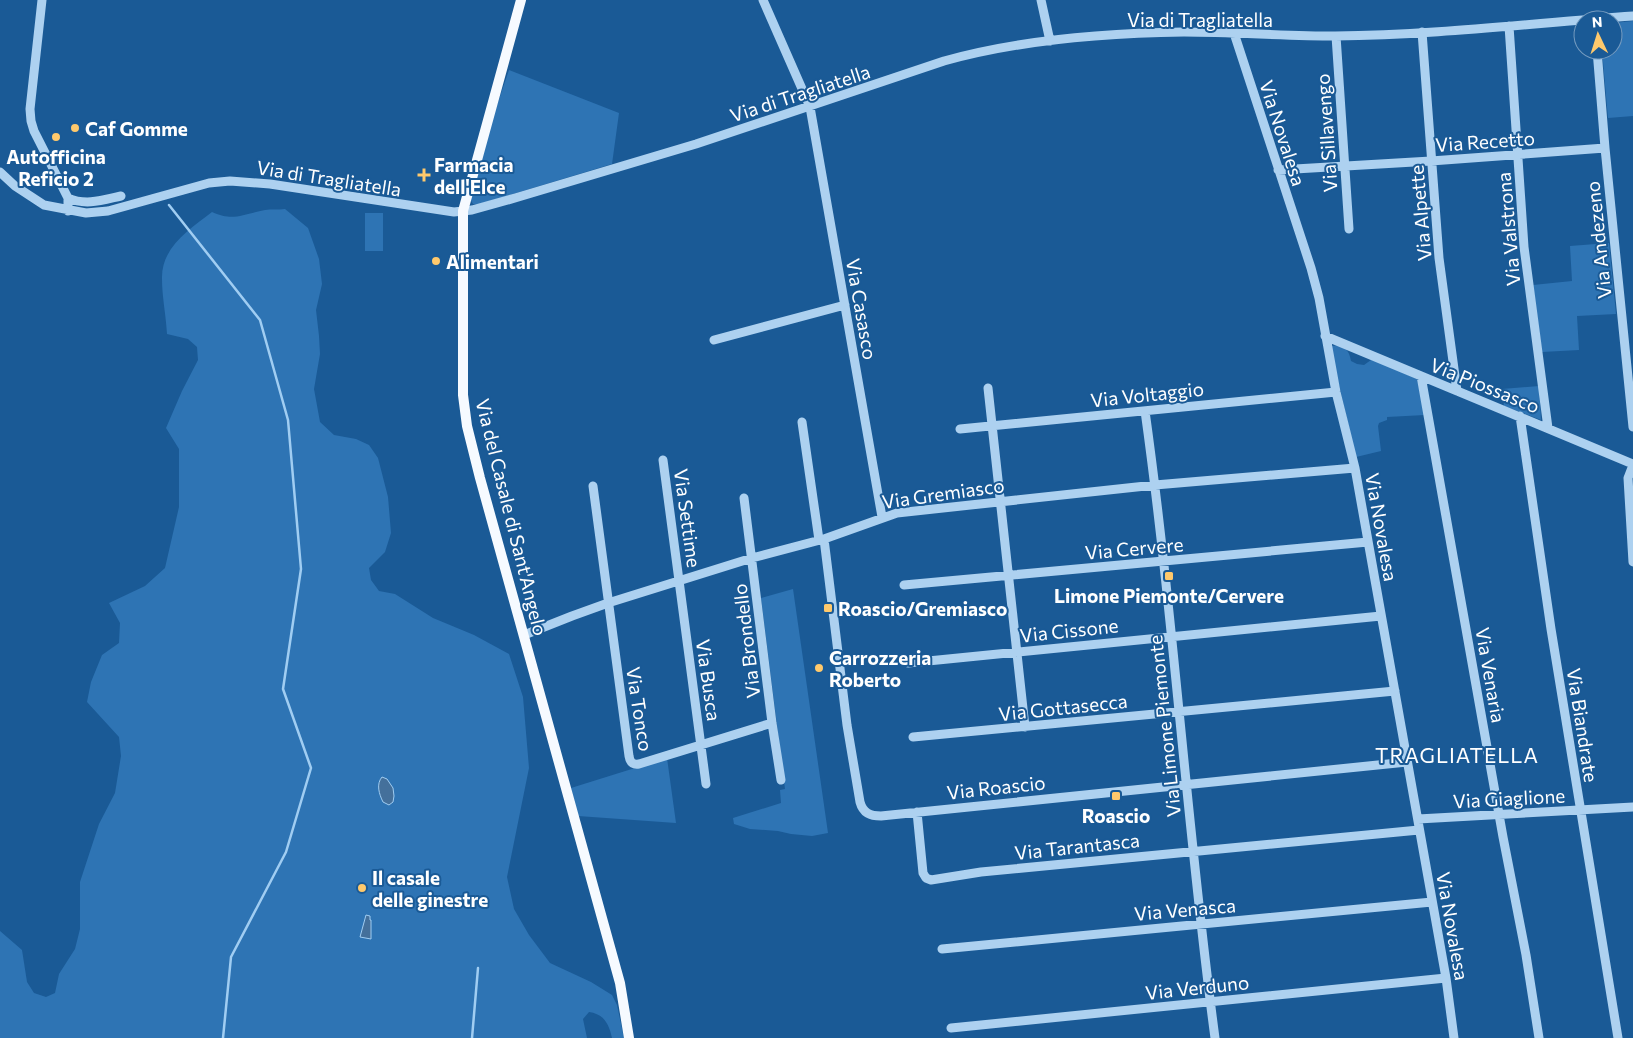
<svg xmlns="http://www.w3.org/2000/svg" width="1633" height="1038" font-family="Commissioner,sans-serif">
  <style>
    .green { fill: #2e74b4 }
    .water { fill: #44709b; stroke: #a0cdf2 }
    .lines { fill: none; stroke-linecap: round; stroke-linejoin: round }
    .stream { stroke: #a0cdf2; stroke-width: 2.5 }
    .minor { stroke: #add1f0; stroke-width: 9 }
    .major { stroke: #f6faff; stroke-width: 10 }
    .poi-dot { fill: #ffc96c; stroke: #1a5a96; stroke-width: 2 }
    .labels { text-anchor: middle; dominant-baseline: central; stroke-width: 4; stroke-linejoin: round; paint-order: stroke }
    .street-label { font-size: 19px; fill: #fff; stroke: #1a5a96 }
    .poi-label { font-size: 19px; font-weight: bold; fill: #fff; stroke: #1a5a96; text-anchor: start }
    .quarter-label { font-size: 21px; letter-spacing: 1px; fill: #fff; stroke: #1a5a96 }
  </style>
  <rect width="100%" height="100%" fill="#1a5a96"/>
  <path class="green" d="M 1633,21 L 1633,116 L 1608,118 L 1602,50 L 1613,50 L 1613,23 Z
    M 509,70 L 619,113 L 612,164 L 480,204 L 473,204 L 470,199 L 485,140 Z
    M 285,209 L 308,228 L 319,259 L 322,284 L 316,310 L 319,336 L 320,354 L 314,389 L 320,422 L 334,435 L 356,439 L 369,445 L 378,458 L 388,497 L 391,533 L 385,552 L 369,568 L 371,580 L 379,591 L 395,594 L 433,618 L 474,635 L 509,654 L 523,697 L 529,768 L 507,877 L 514,909 L 529,935 L 550,963 L 591,982 L 612,995 L 617,1005 L 624,1038 L 612,1038 C 609,1024 604,1014 589,1012 L 583,1019 L 587,1038 L 0,1038 L 0,931 L 22,950 L 27,982 L 34,993 L 46,997 L 55,993 L 59,974 L 75,949 L 80,929 L 80,882 L 99,824 L 115,793 L 121,756 L 119,737 L 87,702 L 91,682 L 102,655 L 119,643 L 120,623 L 109,603 L 145,586 L 165,568 L 179,507 L 179,449 L 166,428 L 182,391 L 198,360 L 197,347 L 188,339 L 167,334 C 166,315 162,297 162,279 C 161,247 190,229 212,212 C 234,222 242,214 265,210 C 271,209 278,210 285,209 Z
    M 365,213 L 383,213 L 383,251 L 365,251 Z
    M 1609,243 L 1616,314 L 1577,316 L 1579,350 L 1542,352 L 1533,285 L 1572,281 L 1570,246 Z
    M 1338,345 C 1347,349 1349,351 1351,361 L 1357,364 L 1364,365 L 1371,360 L 1376,361 L 1417,379 L 1425,415 L 1387,417 L 1387,420 L 1379,423 L 1378,426 L 1381,451 L 1356,457 L 1332,355 L 1332,346 Z
    M 1539,386 L 1541,420 L 1504,406 L 1502,389 Z
    M 793,589 L 828,833 L 812,836 L 791,834 L 778,831 L 750,829 L 734,824 L 733,818 L 781,803 L 780,790 L 785,789 L 761,598 Z
    M 667,758 L 676,823 L 578,816 L 571,788 Z"/>
  <path class="water" d="M 382,777 L 387,779 L 393,788 L 394,796 L 393,802 L 389,805 L 383,802 C 379,794 376,784 382,777 Z
    M 366,915 L 370,916 L 370,920 L 371,920 L 371,939 L 360,937 Z"/>
  <g class="lines">
    <path class="stream" d="M 169,205 L 260,320 L 288,420 L 301,569 L 283,689 L 311,768 L 286,852 L 231,957 L 223,1038
      M 472,1038 L 478,968"/>
    <path class="minor" d="M 42,0 L 30,109 L 31,121 L 34,131 L 68,198 L 68,211
      M 763,0 L 810,107 L 882,517
      M 1041,0 L 1050,41
      M 1509,26 L 1524,247 L 1548,428
      M 1422,32 L 1439,258 L 1457,391
      M 1234,33 L 1311,268 L 1319,298 L 1336,392 L 1355,468 L 1446,978 L 1454,1038
      M 1336,36 L 1349,229
      M 1597,50 L 1605,148 L 1633,427
      M 1278,170 L 1431,161 L 1605,148
      M 0,172 L 15,186 L 44,205 L 86,213 L 108,211 L 209,183 L 230,181 L 270,184 L 454,212 L 472,210 L 515,198 L 696,144 L 944,61 C 1019,40 1106,33 1184,32 C 1234,32 1285,36 1335,36 C 1435,35 1534,23 1633,16
      M 68,198 C 86,206 103,200 121,196
      M 1325,336 L 1633,464
      M 714,340 L 845,305
      M 1421,376 L 1503,837 L 1526,955 L 1539,1038
      M 988,388 L 1025,727
      M 1145,411 C 1174,619 1187,830 1215,1038
      M 1520,416 L 1551,629 L 1618,1038
      M 802,422 L 819,540
      M 960,429 L 1336,392
      M 663,460 L 706,784
      M 1633,465 L 1628,478 L 1633,562
      M 593,486 L 629,756 C 630,762 632,765 639,764 L 772,723
      M 744,498 L 772,723 L 781,780
      M 824,539 L 847,725 L 860,802 C 863,813 870,816 881,816 L 1407,762
      M 904,585 L 1368,542
      M 524,635 L 572,616 L 608,603 L 752,558 L 824,539 L 897,513 L 1155,485 L 1355,468
      M 908,663 L 1381,616
      M 913,737 L 1395,691
      M 917,812 L 923,873 L 926,878 L 931,880 L 981,872 L 1419,830
      M 1418,819 L 1633,807
      M 942,949 L 1432,902
      M 951,1028 L 1446,978"/>
    <path class="major" d="M 521,0 L 463,211 L 463,395 L 467,426 L 480,478 L 620,983 L 629,1038"/>
  </g>
  <g class="poi-dot">
    <circle cx="75" cy="128" r="5"/>
    <circle cx="56" cy="137" r="5"/>
    <path d="M421.5 167.5h5v5h5v5h-5v5h-5v-5h-5v-5h5z"/>
    <circle cx="436" cy="261" r="5"/>
    <rect x="1164" y="571" width="10" height="10" rx="2.5"/>
    <rect x="823" y="603" width="10" height="10" rx="2.5"/>
    <circle cx="819" cy="668" r="5"/>
    <rect x="1111" y="791" width="10" height="10" rx="2.5"/>
    <circle cx="362" cy="888" r="5"/>
  </g>
  <g class="labels">
    <g class="street-label">
      <text x="1200" y="19">Via di Tragliatella</text>
      <text transform="translate(800 93) rotate(-18)">Via di Tragliatella</text>
      <text transform="translate(1283 133) rotate(72)">Via Novalesa</text>
      <text transform="translate(1326 133) rotate(-94)">Via Sillavengo</text>
      <text transform="translate(1485 141) rotate(-4)">Via Recetto</text>
      <text transform="translate(329 178) rotate(9)">Via di Tragliatella</text>
      <text transform="translate(1420 213) rotate(-95)">Via Alpette</text>
      <text transform="translate(1508 229) rotate(-95)">Via Valstrona</text>
      <text transform="translate(1598 240) rotate(-96)">Via Andezeno</text>
      <text transform="translate(862 309) rotate(80)">Via Casasco</text>
      <text transform="translate(1485 385) rotate(22)">Via Piossasco</text>
      <text transform="translate(1147 394) rotate(-6)">Via Voltaggio</text>
      <text transform="translate(943 493) rotate(-8)">Via Gremiasco</text>
      <text transform="translate(512 517) rotate(76)">Via del Casale di Sant'Angelo</text>
      <text transform="translate(688 518) rotate(82)">Via Settime</text>
      <text transform="translate(1382 527) rotate(80)">Via Novalesa</text>
      <text transform="translate(1134 548) rotate(-5)">Via Cervere</text>
      <text transform="translate(1069 630) rotate(-6)">Via Cissone</text>
      <text transform="translate(746 641) rotate(-97)">Via Brondello</text>
      <text transform="translate(1491 675) rotate(80)">Via Venaria</text>
      <text transform="translate(709 680) rotate(82)">Via Busca</text>
      <text transform="translate(1063 707) rotate(-6)">Via Gottasecca</text>
      <text transform="translate(640 709) rotate(81)">Via Tonco</text>
      <text transform="translate(1583 725) rotate(81)">Via Biandrate</text>
      <text transform="translate(1164 726) rotate(-96)">Via Limone Piemonte</text>
      <text transform="translate(996 787) rotate(-6)">Via Roascio</text>
      <text transform="translate(1509 798) rotate(-3)">Via Giaglione</text>
      <text transform="translate(1077 846) rotate(-6)">Via Tarantasca</text>
      <text transform="translate(1185 909) rotate(-5)">Via Venasca</text>
      <text transform="translate(1453 926) rotate(80)">Via Novalesa</text>
      <text transform="translate(1197 987) rotate(-6)">Via Verduno</text>
    </g>
    <g class="poi-label">
      <text x="85" y="128">Caf Gomme</text>
      <text x="56" y="156" text-anchor="middle">Autofficina<tspan x="56" dy="22">Reficio 2</tspan></text>
      <text x="434" y="164">Farmacia<tspan x="434" dy="22">dell'Elce</tspan></text>
      <text x="446" y="261">Alimentari</text>
      <text x="1169" y="595" text-anchor="middle">Limone Piemonte/Cervere</text>
      <text x="838" y="608">Roascio/Gremiasco</text>
      <text x="829" y="657">Carrozzeria<tspan x="829" dy="22">Roberto</tspan></text>
      <text x="1116" y="815" text-anchor="middle">Roascio</text>
      <text x="372" y="877">Il casale<tspan x="372" dy="22">delle ginestre</tspan></text>
    </g>
    <g class="quarter-label">
      <text x="1457" y="754">TRAGLIATELLA</text>
    </g>
  </g>
  <g transform="translate(1598 35) rotate(356)"><circle r="24" fill="#1a5a96" stroke="#769cc0"/>
  <path d="M0-4L9 19L0 12L-9 19Z" fill="#ffc96c"/>
  <text y="-8" font-size="14" font-weight="bold" text-anchor="middle" fill="#ffffff">N</text>
  </g>
</svg>
